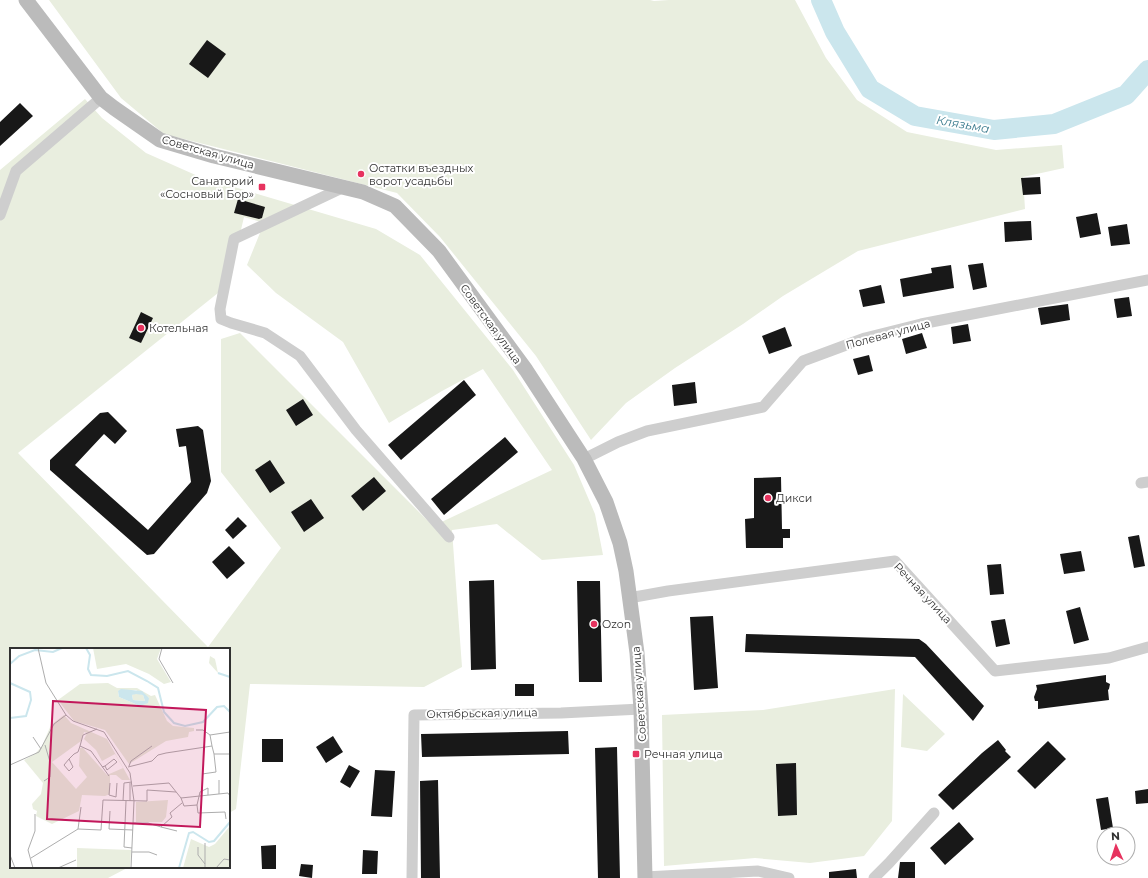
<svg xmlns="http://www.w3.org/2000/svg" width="1148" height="878" font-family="Montserrat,sans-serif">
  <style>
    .green { fill: #e9eedf; fill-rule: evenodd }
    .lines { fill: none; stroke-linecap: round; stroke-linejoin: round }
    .river { stroke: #cbe6ed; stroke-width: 20 }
    .building { fill: #181818 }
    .street { stroke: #cecece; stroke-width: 11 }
    .secondary { stroke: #bbb; stroke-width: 15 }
    .poi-dot { fill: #e7335f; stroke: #fff; stroke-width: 1.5 }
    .labels { text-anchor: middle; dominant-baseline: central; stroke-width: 4; stroke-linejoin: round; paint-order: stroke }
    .street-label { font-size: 11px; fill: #313131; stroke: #fff }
    .poi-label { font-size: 11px; fill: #313131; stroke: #fff; text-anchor: start }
    .water-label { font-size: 12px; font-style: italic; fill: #3b7b8e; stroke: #fff }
    .inset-river { fill: none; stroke: #cbe6ed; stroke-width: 2 }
    .inset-road { fill: none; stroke: #adadad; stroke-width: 1 }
    .view { fill: #c2185b; fill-opacity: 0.15; stroke: #c2185b; stroke-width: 2 }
    .inset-edge { fill: none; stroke: #313131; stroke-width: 2 }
  </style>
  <rect width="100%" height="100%" fill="#fff"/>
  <path class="green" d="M 49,0 L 650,0 L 654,1 L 669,0 L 795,0 L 826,58 L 857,100 L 907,132 L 996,150 L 1062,145 L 1064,168 L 1023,177 L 1025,209 L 858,251 L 783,296 L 743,324 L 675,368 L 626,403 L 591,440 L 536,356 L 440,237 L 397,193 L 164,134 L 121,98 Z
    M 85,99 L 102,118 L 146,153 L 200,177 L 376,229 L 420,255 L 513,370 L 574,465 L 595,514 L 603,555 L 542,560 L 497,524 L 452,530 L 462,667 L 424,687 L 250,684 L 236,809 L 229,813 L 229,649 L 11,649 L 11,867 L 129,867 L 108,878 L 0,878 L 0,170 ZM 244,217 L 264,223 L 247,265 L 276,293 L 343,342 L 389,423 L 442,391 L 483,369 L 552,470 L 433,526 L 240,333 L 221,339 L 221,472 L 281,548 L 208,647 L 18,453 L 228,285 Z
    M 895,689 L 892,821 L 864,856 L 810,863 L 755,858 L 664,866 L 662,715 L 763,710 Z
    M 903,694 L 945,734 L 927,751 L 901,747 Z"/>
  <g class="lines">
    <path class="river" d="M 821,0 L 835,32 L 870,89 L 915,116 L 994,130 L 1054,124 L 1126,95 L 1148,70"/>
  </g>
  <path class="building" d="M 207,40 L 226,54 L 208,78 L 189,64 Z
    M 20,103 L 33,116 L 0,146 L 0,122 Z
    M 1040,177 L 1041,194 L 1023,195 L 1021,178 Z
    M 238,199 L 265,207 L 262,218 L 259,219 L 234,213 Z
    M 1097,213 L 1101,234 L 1080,238 L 1076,217 Z
    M 1031,221 L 1032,240 L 1005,242 L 1004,222 Z
    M 1127,224 L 1130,244 L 1111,246 L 1108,227 Z
    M 983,263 L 987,287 L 973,290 L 968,265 Z
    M 951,265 L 954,288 L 903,297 L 900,279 L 932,273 L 931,268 Z
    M 881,285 L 885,303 L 863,307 L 859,290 Z
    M 1129,297 L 1132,316 L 1117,318 L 1114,299 Z
    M 1068,304 L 1070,320 L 1041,325 L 1038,308 Z
    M 141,312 L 153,318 L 141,343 L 129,338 Z
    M 968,324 L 971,341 L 953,344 L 951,327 Z
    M 785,327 L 792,346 L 769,354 L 762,336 Z
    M 922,333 L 927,348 L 906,354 L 902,339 Z
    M 869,355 L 873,371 L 858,375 L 853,359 Z
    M 464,380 L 476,395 L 401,460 L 388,445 Z
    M 695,382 L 697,403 L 674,406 L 672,385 Z
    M 303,399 L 313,415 L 296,426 L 286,410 Z
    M 108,412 L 127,431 L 115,444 L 104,434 L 75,465 L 148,530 L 191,482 L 186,446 L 179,447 L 176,429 L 198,426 L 203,430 L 211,481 L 207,493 L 154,554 L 147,555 L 50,470 L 50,460 L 100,413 Z
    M 505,437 L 518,452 L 444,515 L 431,499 Z
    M 270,460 L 285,483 L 270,493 L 255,470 Z
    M 374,477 L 386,491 L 363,511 L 351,496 Z
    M 781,477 L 782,529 L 790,529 L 790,538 L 783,538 L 783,548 L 746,548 L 745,519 L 754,518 L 754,478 Z
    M 311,499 L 324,518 L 304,532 L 291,512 Z
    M 238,517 L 247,526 L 233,539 L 225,530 Z
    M 1139,535 L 1145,566 L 1134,568 L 1128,537 Z
    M 229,546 L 245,563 L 227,579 L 212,562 Z
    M 1081,551 L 1085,571 L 1064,574 L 1060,554 Z
    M 1001,564 L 1004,594 L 990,595 L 987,565 Z
    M 494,580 L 496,669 L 471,670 L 469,581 Z
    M 577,581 L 600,581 L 602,682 L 579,682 Z
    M 1080,607 L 1089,640 L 1074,644 L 1066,611 Z
    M 713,616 L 718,688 L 694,690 L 690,617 Z
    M 1005,619 L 1010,644 L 996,647 L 991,621 Z
    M 746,634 L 919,639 L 926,644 L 984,706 L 973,721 L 915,657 L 745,652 Z
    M 1106,675 L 1106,682 L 1110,684 L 1109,689 L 1108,690 L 1109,700 L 1038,709 L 1038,701 L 1035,701 L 1034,697 L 1037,689 L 1036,685 Z
    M 515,684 L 534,684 L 534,696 L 515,696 Z
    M 568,731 L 569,754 L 422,757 L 421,734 Z
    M 333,736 L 343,752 L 326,763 L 316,747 Z
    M 262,739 L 283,739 L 283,762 L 262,762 Z
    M 998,740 L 1006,750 L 1005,751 L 1011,757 L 953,810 L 938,795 L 982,753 Z
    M 1048,741 L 1066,759 L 1035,789 L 1017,771 Z
    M 617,747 L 620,878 L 598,878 L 595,748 Z
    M 796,763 L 797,815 L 778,816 L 776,764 Z
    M 349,765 L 360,771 L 350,788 L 340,782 Z
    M 375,770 L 395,771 L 392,817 L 371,816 Z
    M 438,780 L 440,878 L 421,878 L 420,781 Z
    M 1148,789 L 1148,803 L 1136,804 L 1135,791 Z
    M 1108,797 L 1113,828 L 1101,830 L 1096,799 Z
    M 959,822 L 974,839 L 945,865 L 930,848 Z
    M 276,845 L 276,869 L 262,869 L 261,846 Z
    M 363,850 L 378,851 L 377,874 L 362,874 Z
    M 900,862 L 915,862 L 915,878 L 898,878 Z
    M 301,864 L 313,865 L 312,878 L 299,876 Z
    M 856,869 L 857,878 L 829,878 L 829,872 Z"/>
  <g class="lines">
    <path class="street" d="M 344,187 L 234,239 L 220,309 L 221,319 L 231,323 L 265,333 L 300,356 L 356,430 L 449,537
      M 0,215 L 16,171 L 101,98
      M 584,459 L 618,442 L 647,431 L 763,407 L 803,361 L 865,338 L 921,324 L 1148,280
      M 1141,483 L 1148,482
      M 629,598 L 668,591 L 895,561 L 995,671 L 1109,658 L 1148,647
      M 645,877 L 758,871 L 789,878
      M 412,878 L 414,715 L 561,713 L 641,709
      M 874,878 L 889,863 L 934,813"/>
    <path class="secondary" d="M 26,0 L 101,98 L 114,108 L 160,140 L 214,156 L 363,192 L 395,206 L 439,251 L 526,370 L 584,459 L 606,502 L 620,543 L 626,571 L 637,653 L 641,709 L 645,878"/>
  </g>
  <g class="poi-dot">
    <circle cx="361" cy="174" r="4"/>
    <rect x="258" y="183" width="8" height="8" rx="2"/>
    <circle cx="141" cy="328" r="4"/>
    <circle cx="768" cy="498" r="4"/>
    <circle cx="594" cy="624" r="4"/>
    <rect x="632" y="750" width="8" height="8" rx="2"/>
  </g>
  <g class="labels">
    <g class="street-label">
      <text transform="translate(208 152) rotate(16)">Советская улица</text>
      <text transform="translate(491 324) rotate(54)">Советская улица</text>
      <text transform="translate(888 334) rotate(-15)">Полевая улица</text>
      <text transform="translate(923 593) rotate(47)">Речная улица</text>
      <text transform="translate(639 694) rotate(-94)">Советская улица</text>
      <text transform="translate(482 713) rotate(-1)">Октябрьская улица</text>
    </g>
    <g class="poi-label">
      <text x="369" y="168">Остатки въездных<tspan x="369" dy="13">ворот усадьбы</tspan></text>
      <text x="254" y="181" text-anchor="end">Санаторий<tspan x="254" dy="13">«Сосновый Бор»</tspan></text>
      <text x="149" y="328">Котельная</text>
      <text x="776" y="498">Дикси</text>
      <text x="602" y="624">Ozon</text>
      <text x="644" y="754">Речная улица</text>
    </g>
    <g class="water-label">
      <text transform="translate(963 124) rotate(10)">Клязьма</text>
    </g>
  </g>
  <g transform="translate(10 648)">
    <rect width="220" height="220" fill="#fff"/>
    <path d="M 83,0 L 151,0 L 147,11 L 161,34 L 154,36 L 139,26 L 116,16 L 87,21 ZM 200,8 L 205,11 L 208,25 L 199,15 ZM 98,35 L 107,40 L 127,40 L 141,48 L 145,47 L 157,73 L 163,78 L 184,80 L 184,83 L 179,84 L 178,89 L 156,93 L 119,116 L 95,82 L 64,73 L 48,52 L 70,36 ZM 116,42 L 126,42 L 139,50 L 130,58 L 109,49 L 108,43 ZM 126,45 L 133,47 L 135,53 L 123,52 L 122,47 ZM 54,67 L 61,75 L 97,91 L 120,132 L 112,132 L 106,127 L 100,127 L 100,146 L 95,148 L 72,147 L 69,163 L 42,176 L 26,168 L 27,163 L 23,161 L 22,156 L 31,146 L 33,135 L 14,112 L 25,106 L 32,98 L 41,77 ZM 74,84 L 77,85 L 74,91 L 86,102 L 92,113 L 105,106 L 113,120 L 97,127 L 73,100 L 70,100 L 69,118 L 77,129 L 66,141 L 42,114 L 71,93 ZM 158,152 L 156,169 L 152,174 L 126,174 L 126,154 ZM 220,178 L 220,220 L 173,220 L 181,191 L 199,199 L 205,196 ZM 67,200 L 121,202 L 120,220 L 67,220 Z" fill="#e9eedf" fill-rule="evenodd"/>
    <path d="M 111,41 L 132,43 L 139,50 L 138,55 L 130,58 L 109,49 L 108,43 ZM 126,46 L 133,47 L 135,53 L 123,52 L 122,47 Z" fill="#cbe6ed" fill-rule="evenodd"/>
    <path class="inset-river" d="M 76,0 L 80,7 L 78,21 L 81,27 L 97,28 L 118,23 L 137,33 L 148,40 L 154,64 L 164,75 L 175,78 L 193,74 L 207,59 L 214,58 L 220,64M 0,16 L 9,8 L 25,2 L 43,4 L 52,0M 208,25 L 220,29M 0,35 L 20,44 L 21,52 L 16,68 L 0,70M 169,220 L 179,185 L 183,184 L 199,194 L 204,193 L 220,174"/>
    <path class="inset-road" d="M 28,0 L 36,35 L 56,67 L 63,73 L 94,84 L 120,125 L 124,153 L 121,220M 152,0 L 149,11 L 163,35M 87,81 L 73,87 L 70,98 L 81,103 L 99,128M 186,82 L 193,82 L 200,87 L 202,98M 200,87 L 220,84M 23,89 L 31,101M 59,111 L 63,119 L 59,123 L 54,117 L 59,111 L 64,106 L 68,104 L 70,98M 0,117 L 29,104 L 44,76 L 56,67M 119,118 L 121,113 L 142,98M 92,119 L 95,118 L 104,111 L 107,114 L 97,122 L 95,118M 118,119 L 142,113 L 148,107 L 156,105 L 202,98 L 204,106 L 220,106M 192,126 L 206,124 L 204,106M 34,133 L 40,129 L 40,114 L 35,97M 100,135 L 99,147 L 106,149M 123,138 L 159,135 L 171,150 L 218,145 L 220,148M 209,146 L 209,132M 106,149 L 107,135M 171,150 L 174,158 L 187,157 L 190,144 L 198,140 L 198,147M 113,153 L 114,135 L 122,134M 116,153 L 114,199 L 122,200M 120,153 L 120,135M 187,157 L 188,165 L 215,164 L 216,171M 100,163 L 99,181 L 123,182M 123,175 L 138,175 L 151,179 L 162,169 L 160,165 L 172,155M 151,179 L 167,183M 68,181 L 71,159M 188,199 L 188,207 L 195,216M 122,204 L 139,204 L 147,207M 0,207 L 5,220M 21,210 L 68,181 L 91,182 L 93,152 L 137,153 L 137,142 L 166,144M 23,220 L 18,202 L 25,183 L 25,166M 48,220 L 66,212M 195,220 L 195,195M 206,220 L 214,211 L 220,212"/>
    <path class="view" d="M 43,53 L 196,62 L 190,179 L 37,171 Z"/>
    <rect width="220" height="220" class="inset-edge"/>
  </g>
  <g transform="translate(1116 846) rotate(357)"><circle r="19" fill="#ffffff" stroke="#adadad"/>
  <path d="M0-3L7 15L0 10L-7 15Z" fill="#e7335f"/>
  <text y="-6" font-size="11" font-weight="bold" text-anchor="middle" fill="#313131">N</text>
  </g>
</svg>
